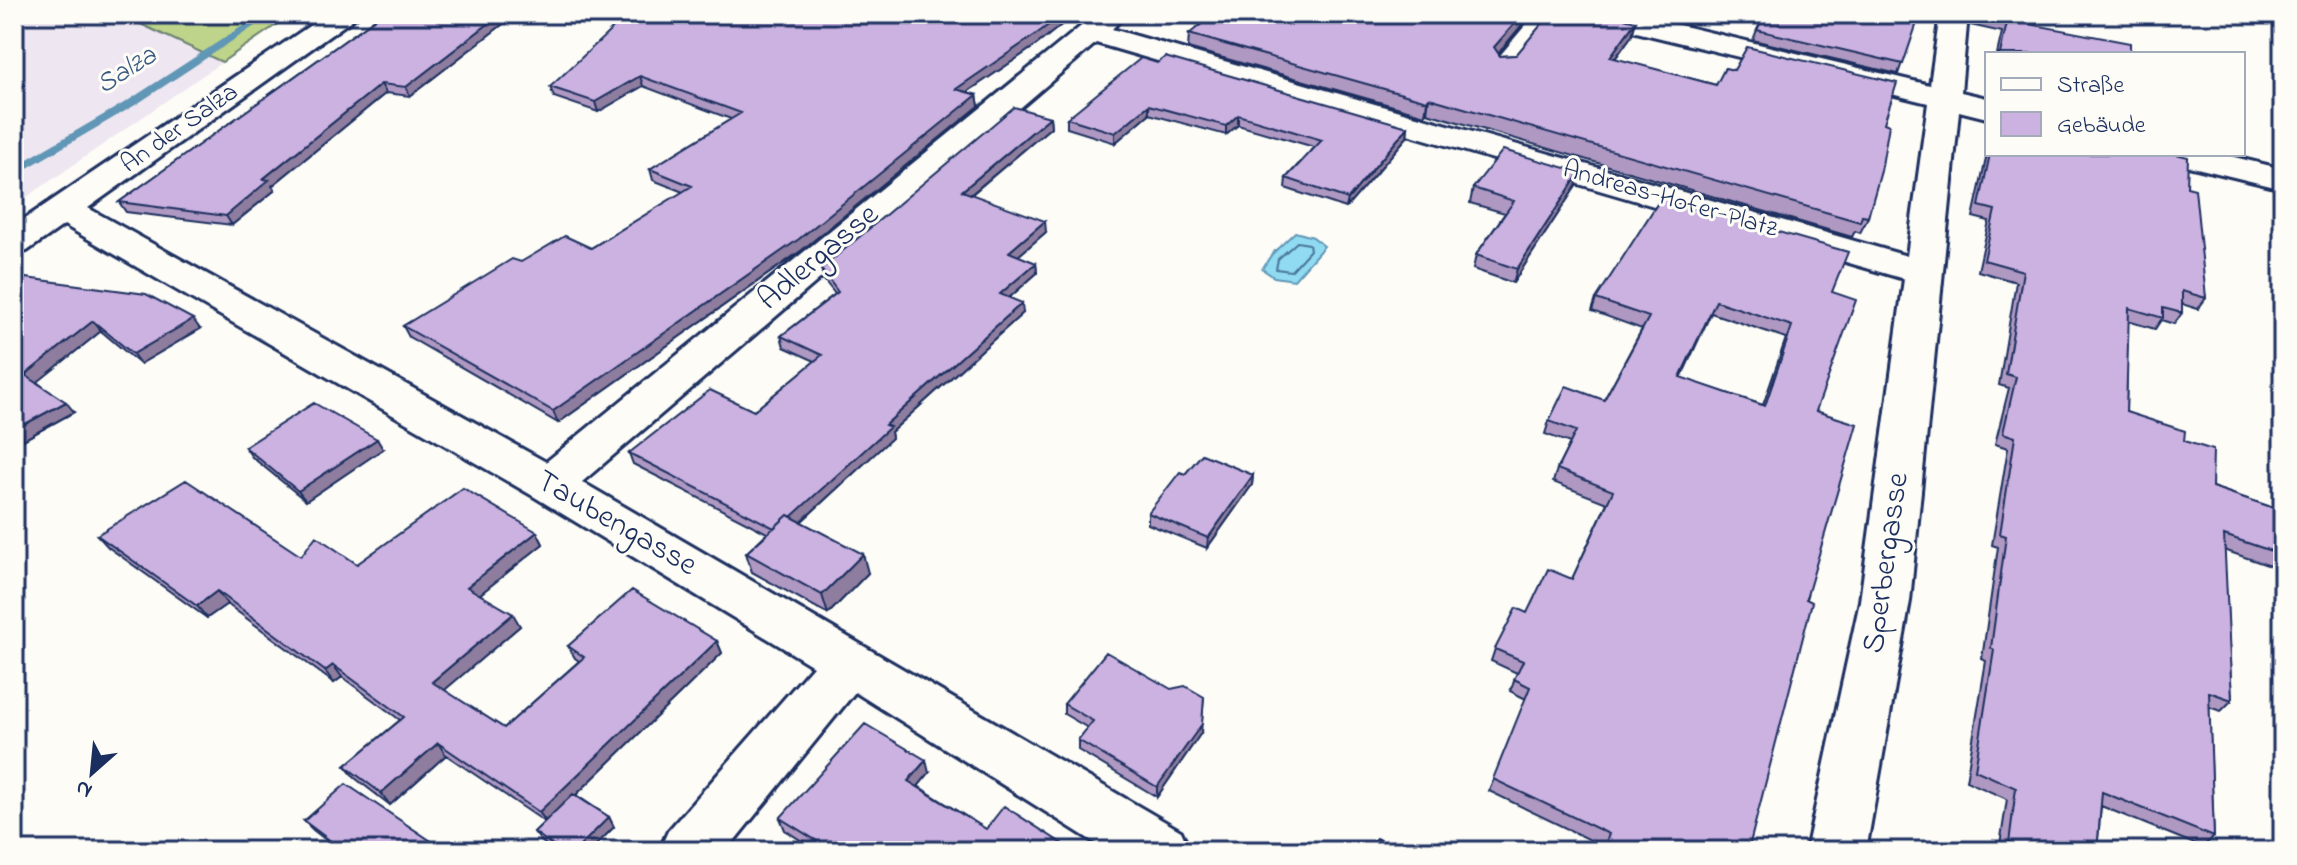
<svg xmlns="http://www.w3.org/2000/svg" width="2297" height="865" font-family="'Indie Flower',sans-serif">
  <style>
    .built { fill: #eee6f0 }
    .green { fill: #bed48a; stroke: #6c8274; stroke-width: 2 }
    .water { fill: #90dbf1; stroke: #6196b6; stroke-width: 2 }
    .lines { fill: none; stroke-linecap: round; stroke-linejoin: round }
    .shore { stroke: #4a7499; stroke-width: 2 }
    .stream { fill: #6196b6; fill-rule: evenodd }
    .lane-casing { stroke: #1b2f5e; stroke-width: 6 }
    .street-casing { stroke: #1b2f5e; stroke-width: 6 }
    .lane { fill: #fdfcf7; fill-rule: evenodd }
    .street { fill: #fdfcf7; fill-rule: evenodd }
    .wall { fill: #af99c2; stroke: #1b2f5e; stroke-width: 2; fill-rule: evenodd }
    .shaded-wall { fill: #8e7d9e; stroke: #1b2f5e; stroke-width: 2 }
    .building { fill: #cbb2e1; stroke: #1b2f5e; stroke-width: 2; fill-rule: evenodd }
    .labels { text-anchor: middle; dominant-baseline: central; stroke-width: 6; stroke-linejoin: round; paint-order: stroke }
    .far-street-label { font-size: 26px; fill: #1b2f5e; stroke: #fdfcf7 }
    .far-water-label { font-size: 28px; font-style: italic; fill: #385a83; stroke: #fdfcf7 }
    .street-label { font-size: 32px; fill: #1b2f5e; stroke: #fdfcf7 }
  </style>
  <rect width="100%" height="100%" fill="#fdfcf7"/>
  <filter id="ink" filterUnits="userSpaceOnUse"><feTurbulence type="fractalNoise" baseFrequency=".0125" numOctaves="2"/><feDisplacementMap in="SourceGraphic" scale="16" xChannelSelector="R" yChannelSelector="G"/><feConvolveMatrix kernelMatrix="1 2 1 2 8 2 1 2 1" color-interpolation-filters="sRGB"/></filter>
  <g filter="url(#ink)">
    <path class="built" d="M 14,14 L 119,14 L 222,62 L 14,206 Z"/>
    <path class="green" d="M 119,14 L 292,14 L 222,62 Z"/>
    <path class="water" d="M 1295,232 L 1313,237 L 1324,246 L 1294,280 L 1274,277 L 1262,269 L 1272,254 Z"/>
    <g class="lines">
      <path class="shore" d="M 1297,242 L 1309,244 L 1310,250 L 1291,271 L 1276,269 L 1278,259 Z"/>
      <path class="stream" d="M 261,14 L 273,14 L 137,104 L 14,176 L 14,167 L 129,100 Z"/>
      <defs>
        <path id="lane" d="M 1535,14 L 1554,14 L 1511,67 L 1497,67 L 1494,63 L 1497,59 Z"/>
        <path id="street" d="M 327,14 L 360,14 L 88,208 L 546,462 L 1096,14 L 1126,14 L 1112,29 L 1907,256 L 1928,103 L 1587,20 L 1583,14 L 1633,14 L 1930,85 L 1940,14 L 1968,14 L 1961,92 L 1987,98 L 1987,118 L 1959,111 L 1910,601 L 1866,851 L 1806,851 L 1860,601 L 1904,279 L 1096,43 L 582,482 L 1181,831 L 1190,851 L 1108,851 L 855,692 L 726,851 L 659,851 L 668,831 L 813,666 L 533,496 L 64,225 L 27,251 L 14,254 L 14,226 Z
          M 2163,154 L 2222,154 L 2283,169 L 2283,189 L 2168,161 Z"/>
      </defs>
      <use href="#lane" class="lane-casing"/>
      <use href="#street" class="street-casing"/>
      <use href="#lane" class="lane"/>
      <use href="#street" class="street"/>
    </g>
    <path class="wall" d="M 382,14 L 516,14 L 410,96 L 386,93 L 272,186 L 275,190 L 232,225 L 126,212 L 119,202 Z
      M 851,14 L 1070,14 L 1070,18 L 1035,46 L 967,92 L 977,95 L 979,106 L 802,250 L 558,423 L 409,337 L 403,326 L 521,262 L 591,248 L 683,192 L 653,180 L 650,169 L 731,119 L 643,86 L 598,112 L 554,97 L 550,87 L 647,20 L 844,18 Z
      M 1531,14 L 1498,53 L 1500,56 L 1516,55 L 1636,21 L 1632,35 L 1615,59 L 1716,85 L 1884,123 L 1868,217 L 1860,233 L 1855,231 L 1852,237 L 1427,113 L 1425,115 L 1188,48 L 1189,34 Z
      M 1765,14 L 1938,14 L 1936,18 L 1919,14 L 1898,74 L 1753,40 L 1757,30 Z
      M 1968,14 L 2009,14 L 2008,20 L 2130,54 L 1997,54 L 2002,32 L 1970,25 Z
      M 1157,63 L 1408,127 L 1407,137 L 1346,208 L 1285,188 L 1286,178 L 1314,147 L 1238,125 L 1226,135 L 1149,114 L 1115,143 L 1067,128 L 1067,118 Z
      M 1050,117 L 1051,127 L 971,195 L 1046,232 L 1018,256 L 1036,263 L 1037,273 L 1009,298 L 1023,313 L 891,432 L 892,438 L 801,522 L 868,573 L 828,614 L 752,572 L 746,553 L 767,533 L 633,464 L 629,453 L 754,411 L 815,361 L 784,347 L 781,336 L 835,294 L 824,280 L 821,269 Z
      M 1987,154 L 2176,154 L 2187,187 L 2206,298 L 2198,309 L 2182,304 L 2182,313 L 2174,324 L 2161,320 L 2155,329 L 2128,321 L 2126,412 L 2184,441 L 2212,487 L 2283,511 L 2283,564 L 2279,569 L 2224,550 L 2232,700 L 2221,711 L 2209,707 L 2214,837 L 2202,847 L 2101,806 L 2097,851 L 1999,851 L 2007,799 L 1966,781 L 1986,661 L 1982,659 L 1998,547 L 1992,545 L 2008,448 L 1995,444 L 2009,388 L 1999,385 L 2016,282 L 1978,271 L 1989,221 L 1973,217 Z
      M 1576,186 L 1513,283 L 1473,269 L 1476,255 L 1505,213 L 1470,203 L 1473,188 Z
      M 14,280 L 200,329 L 140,364 L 101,331 L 37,382 L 74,412 L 14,445 Z
      M 1832,292 L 1816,411 L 1806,599 L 1748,851 L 1601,851 L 1603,846 L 1489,791 L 1526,699 L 1510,691 L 1517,673 L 1491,661 L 1495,649 L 1527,613 L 1572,579 L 1607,503 L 1553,482 L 1557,469 L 1570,443 L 1545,434 L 1549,421 L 1604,400 L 1642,329 L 1592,311 L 1596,299 ZM 1711,313 L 1786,338 L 1763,405 L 1681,378 Z
      M 245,447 L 383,449 L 306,501 L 252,457 Z
      M 1185,474 L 1253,475 L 1252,485 L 1207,548 L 1148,524 L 1148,513 Z
      M 537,532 L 543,544 L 480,594 L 520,626 L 444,690 L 504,728 L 579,661 L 575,658 L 568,646 L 717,641 L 722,653 L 576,795 L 609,817 L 614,827 L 590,851 L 554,851 L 541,841 L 534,832 L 545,822 L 446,755 L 390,805 L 355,778 L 345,766 L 400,720 L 342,677 L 334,683 L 227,604 L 207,618 L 108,547 L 97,535 L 301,556 L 357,564 Z
      M 1064,704 L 1201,733 L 1157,797 L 1078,750 L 1078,740 L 1088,728 L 1064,714 Z
      M 929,773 L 918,786 L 986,829 L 1069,848 L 1070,851 L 812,851 L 814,849 L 785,830 L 780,818 Z
      M 304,821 L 431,841 L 439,851 L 340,851 L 313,830 Z"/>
    <path class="shaded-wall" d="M 501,14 L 516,14 L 410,96 L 406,87 Z
      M 1063,14 L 1070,14 L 1070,18 L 1035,46 L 957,99 L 956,89 Z
      M 1523,14 L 1531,14 L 1492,61 L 1494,47 Z
      M 1636,21 L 1632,35 L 1606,71 L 1610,57 Z
      M 640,76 L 643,86 L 598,112 L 595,102 Z
      M 381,84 L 386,93 L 272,186 L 275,190 L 232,225 L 226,216 L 263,179 Z
      M 977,95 L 979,106 L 802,250 L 558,423 L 553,411 Z
      M 1429,98 L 1427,113 L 1425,115 L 1427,101 Z
      M 1149,105 L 1149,114 L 1115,143 L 1115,133 Z
      M 1238,115 L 1238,125 L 1226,135 L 1226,126 Z
      M 1050,117 L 1051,127 L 963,201 L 962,191 Z
      M 1408,127 L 1407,137 L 1346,208 L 1348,199 Z
      M 1580,172 L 1576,186 L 1513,283 L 1517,269 Z
      M 1045,221 L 1046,232 L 1010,263 L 1009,252 Z
      M 1036,263 L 1037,273 L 1001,305 L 1000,294 Z
      M 1022,303 L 1023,313 L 891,432 L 892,438 L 781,540 L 777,530 L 885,425 Z
      M 193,319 L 200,329 L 140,364 L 133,354 Z
      M 93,321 L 101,331 L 34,385 L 25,375 Z
      M 66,402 L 74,412 L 14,445 L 14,430 Z
      M 377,439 L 383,449 L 306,501 L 298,491 Z
      M 1253,475 L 1252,485 L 1207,548 L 1208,538 Z
      M 537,532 L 543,544 L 474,599 L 467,587 Z
      M 863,554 L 868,573 L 828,614 L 822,595 Z
      M 217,591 L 227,604 L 207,618 L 197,606 Z
      M 513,614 L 520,626 L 440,694 L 432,682 Z
      M 717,641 L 722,653 L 547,823 L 539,812 Z
      M 333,665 L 342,677 L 334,683 L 325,671 Z
      M 1204,697 L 1201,733 L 1157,797 L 1157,787 Z
      M 438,743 L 446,755 L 390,805 L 381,793 Z
      M 926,760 L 929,773 L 912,794 L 908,781 Z
      M 609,817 L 614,827 L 590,851 L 575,851 Z
      M 431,841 L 439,851 L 421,851 Z"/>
    <path class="building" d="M 382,14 L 501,14 L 406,87 L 381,84 L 263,179 L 269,180 L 226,216 L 119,202 Z
      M 660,14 L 831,14 L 844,18 L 851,14 L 1063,14 L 1035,35 L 956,89 L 977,95 L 799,239 L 553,411 L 403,326 L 512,259 L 521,262 L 565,236 L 591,248 L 692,186 L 650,169 L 741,113 L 640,76 L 595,102 L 550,87 L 625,17 L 647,20 Z
      M 1214,14 L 1523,14 L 1494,47 L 1500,56 L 1516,55 L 1550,14 L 1608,14 L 1636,21 L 1610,57 L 1716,85 L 1725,68 L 1734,70 L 1747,47 L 1897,83 L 1884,123 L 1889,125 L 1881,171 L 1868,217 L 1862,216 L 1860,222 L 1429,98 L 1427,101 L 1189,34 Z
      M 1765,14 L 1920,14 L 1903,64 L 1757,30 Z
      M 1974,14 L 2009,14 L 2008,20 L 2130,43 L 2130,54 L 2000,54 L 2007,23 L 1975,16 Z
      M 1165,57 L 1408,127 L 1348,199 L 1286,178 L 1322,140 L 1238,115 L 1226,126 L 1149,105 L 1115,133 L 1067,118 L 1141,58 L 1157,63 Z
      M 1014,107 L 1050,117 L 962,191 L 1045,221 L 1009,252 L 1036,263 L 1000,294 L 1022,303 L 885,425 L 890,427 L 791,517 L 788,515 L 774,528 L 629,453 L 710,390 L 754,411 L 822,355 L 781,336 L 838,292 L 821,269 Z
      M 1503,150 L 1580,172 L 1517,269 L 1476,255 L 1514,201 L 1473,188 Z
      M 1990,154 L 2176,154 L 2188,157 L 2187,187 L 2195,189 L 2206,298 L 2182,291 L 2182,313 L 2163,308 L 2163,318 L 2129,308 L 2126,412 L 2185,431 L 2184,441 L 2213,450 L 2212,487 L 2283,511 L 2283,555 L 2224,535 L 2232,700 L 2209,692 L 2214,837 L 2102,792 L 2097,851 L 2008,851 L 2016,788 L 1975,770 L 1994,650 L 1991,648 L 2006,536 L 2000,534 L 2015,437 L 2003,433 L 2016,377 L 2006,374 L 2023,271 L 1984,260 L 1995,210 L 1979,206 Z
      M 1661,198 L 1848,252 L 1832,292 L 1856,300 L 1816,411 L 1857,424 L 1806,599 L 1812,602 L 1748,851 L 1603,851 L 1609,834 L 1493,779 L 1530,687 L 1514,679 L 1523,661 L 1495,649 L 1516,608 L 1527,613 L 1548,569 L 1572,579 L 1613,491 L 1557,469 L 1576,431 L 1549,421 L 1566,386 L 1604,400 L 1649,317 L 1596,299 ZM 1716,301 L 1792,326 L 1765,406 L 1680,377 Z
      M 18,277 L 146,294 L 193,319 L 133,354 L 93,321 L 25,375 L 66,402 L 14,430 L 14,280 Z
      M 314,403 L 377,439 L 298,491 L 245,447 Z
      M 1202,454 L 1253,475 L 1208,538 L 1148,513 L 1180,472 L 1185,474 Z
      M 186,480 L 301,556 L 316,536 L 357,564 L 463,488 L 537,532 L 467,587 L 513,614 L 432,682 L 504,728 L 584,657 L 568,646 L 632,590 L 717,641 L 539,812 L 438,743 L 381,793 L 345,766 L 404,717 L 333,665 L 325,671 L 217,591 L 197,606 L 97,535 Z
      M 788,515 L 863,554 L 822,595 L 746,553 Z
      M 1106,652 L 1171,689 L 1185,686 L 1204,697 L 1202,724 L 1157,787 L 1078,740 L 1093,721 L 1064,704 Z
      M 865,724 L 926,760 L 908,781 L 986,829 L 1004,806 L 1069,848 L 1067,851 L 812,851 L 820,843 L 780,818 Z
      M 346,784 L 431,841 L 421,851 L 344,851 L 304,821 Z
      M 573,794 L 609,817 L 575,851 L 561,851 L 534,832 Z
      M 1376,838 L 1400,851 L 1369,851 Z"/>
  </g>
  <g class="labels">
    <g class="far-street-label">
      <text transform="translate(180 129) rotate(-35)">An der Salza</text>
      <text transform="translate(1670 200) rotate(16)">Andreas-Hofer-Platz</text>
    </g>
    <g class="far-water-label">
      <text transform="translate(127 71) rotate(-32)">Salza</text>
    </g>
    <g class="street-label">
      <text transform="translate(819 258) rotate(-40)">Adlergasse</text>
      <text transform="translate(616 524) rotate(30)">Taubengasse</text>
      <text transform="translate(1887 563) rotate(-82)">Sperbergasse</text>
    </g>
  </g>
  <rect width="2297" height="865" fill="none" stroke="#fdfcf7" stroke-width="48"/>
  <rect x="24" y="24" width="2249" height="817" fill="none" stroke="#1b2f5e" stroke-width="3" filter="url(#ink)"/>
  <rect x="1985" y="52" width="260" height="104" fill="#fdfcf7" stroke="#a3aaba" stroke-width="2"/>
  <rect x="2001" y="78" width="40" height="12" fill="#fdfcf7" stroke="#a3aaba" stroke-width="2"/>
  <text x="2057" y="92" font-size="24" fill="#1b2f5e">Straße</text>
  <rect x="2001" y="112" width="40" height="24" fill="#cbb2e1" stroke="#a3aaba" stroke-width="2"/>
  <text x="2057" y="132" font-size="24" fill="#1b2f5e">Gebäude</text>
  <g transform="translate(92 773) rotate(207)" stroke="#fdfcf7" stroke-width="6" paint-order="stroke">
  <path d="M0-6L14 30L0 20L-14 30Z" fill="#1b2f5e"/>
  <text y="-12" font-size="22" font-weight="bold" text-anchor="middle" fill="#1b2f5e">N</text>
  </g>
</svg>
